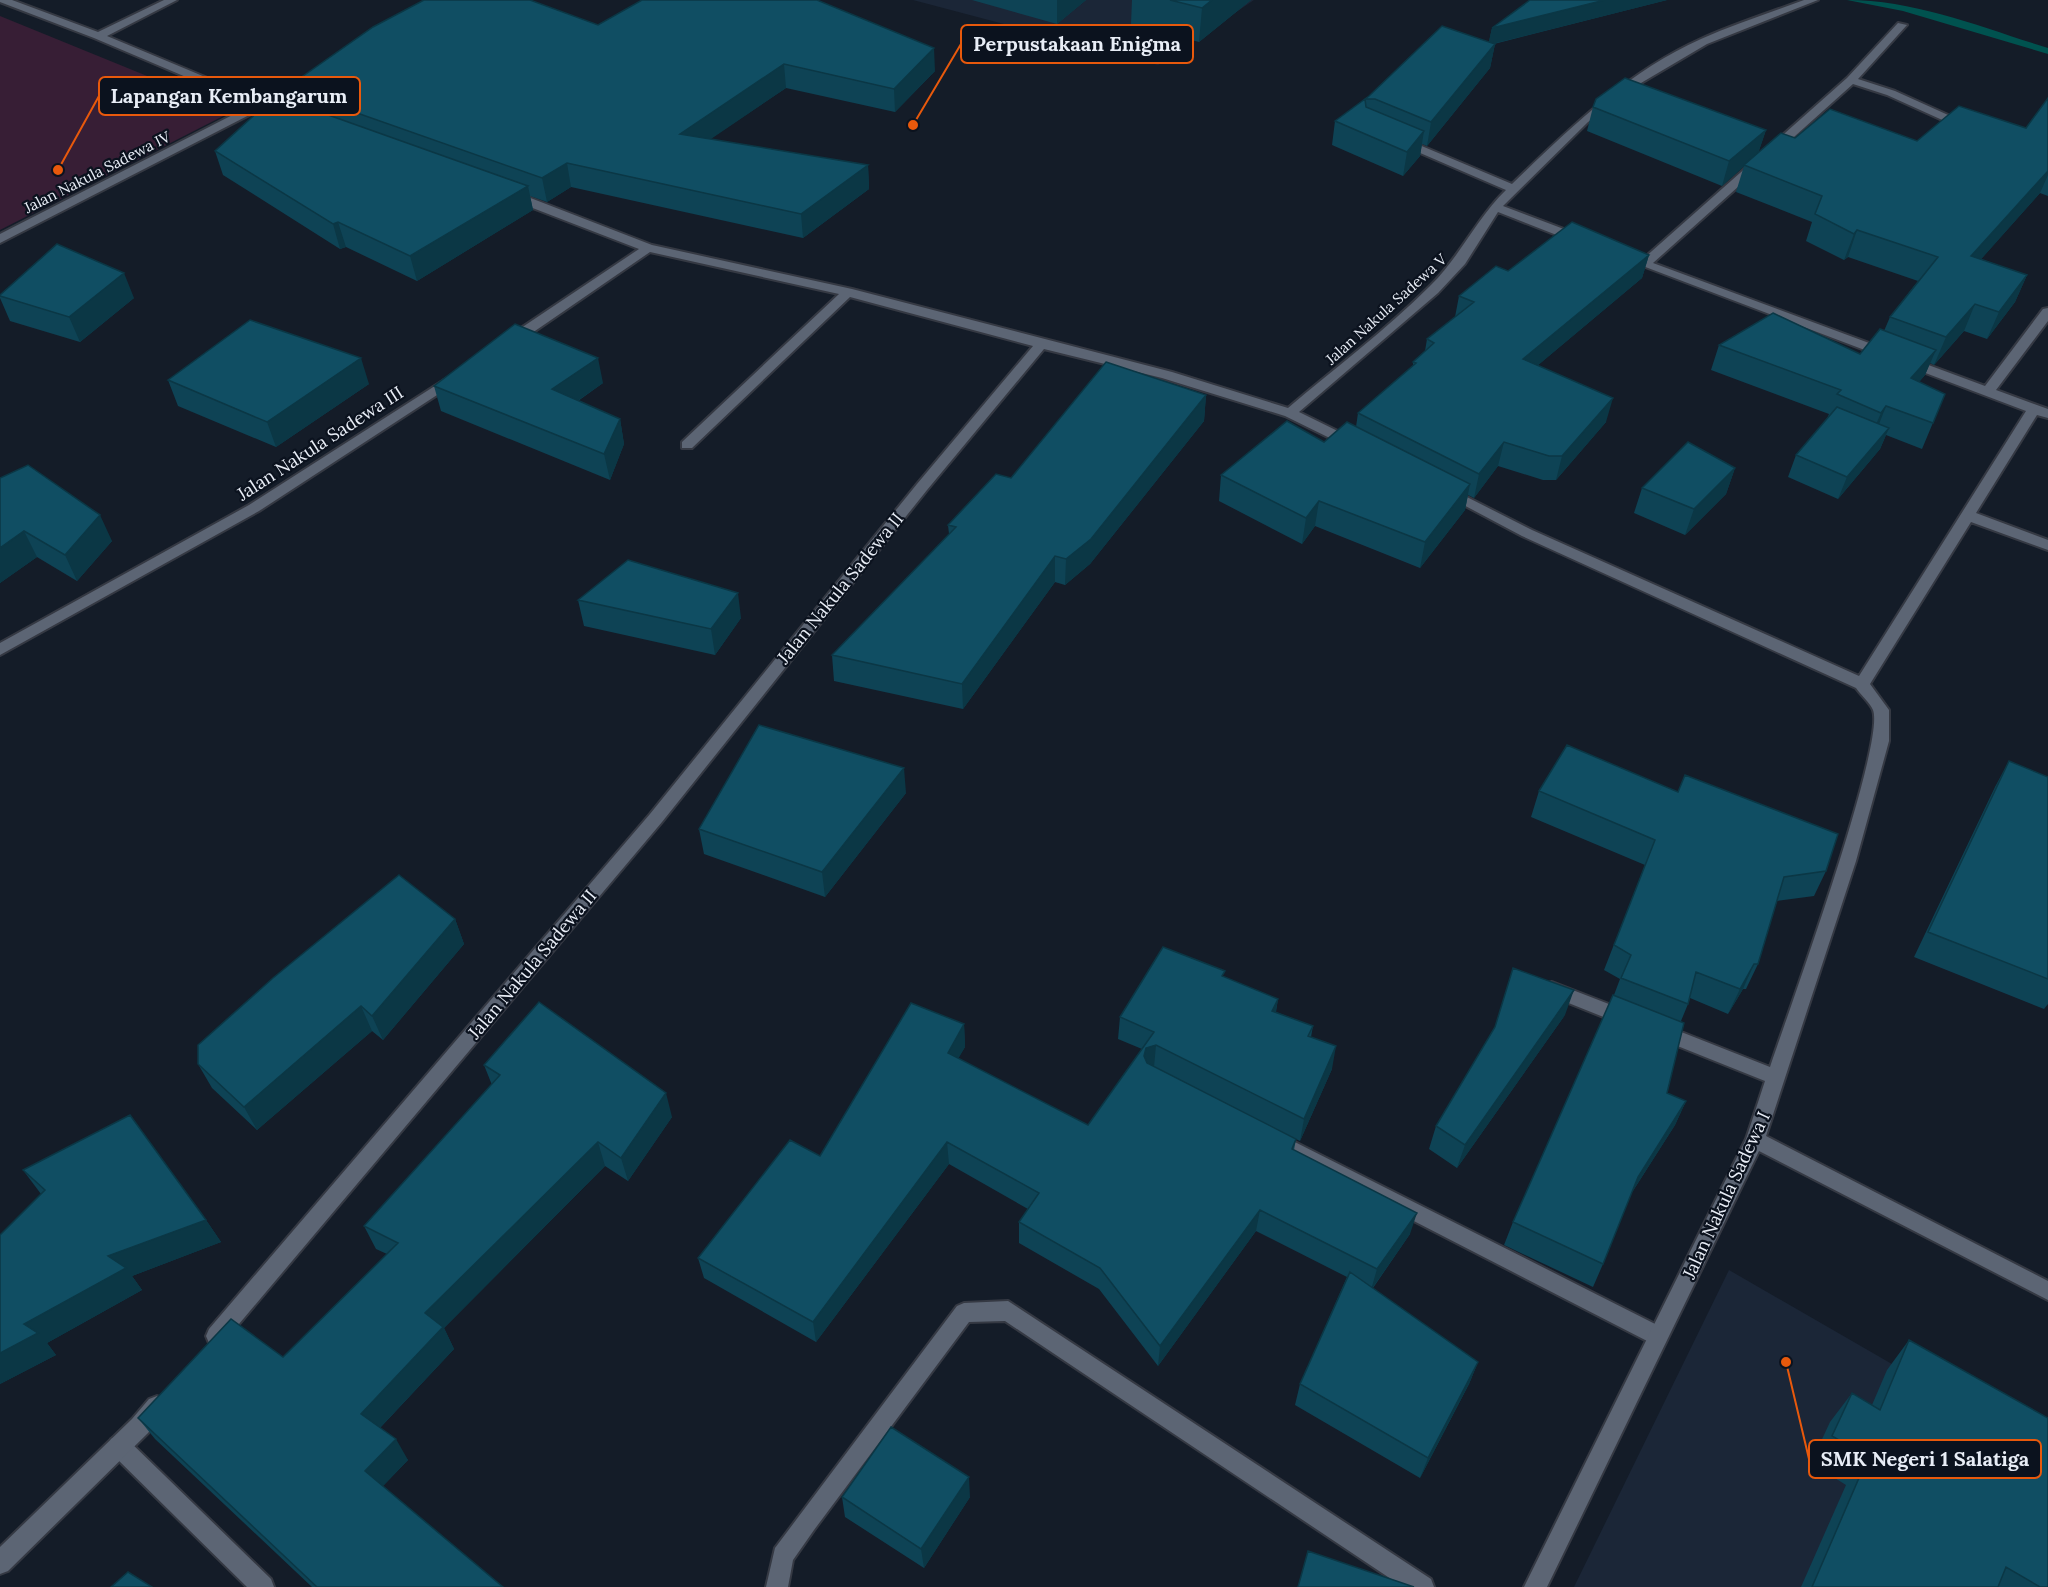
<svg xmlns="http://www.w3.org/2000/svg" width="2048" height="1587" font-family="Lora,serif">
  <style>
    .built { fill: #1b2637 }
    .green { fill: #371e35 }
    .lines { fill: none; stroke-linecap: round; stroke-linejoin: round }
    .stream { fill: #00524f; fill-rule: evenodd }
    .service-casing { stroke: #353943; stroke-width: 4 }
    .minor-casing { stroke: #353943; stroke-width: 4 }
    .service { fill: #5c6574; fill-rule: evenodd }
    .minor { fill: #5c6574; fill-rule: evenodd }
    .wall { fill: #0e4355 }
    .shaded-wall { fill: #0b3745 }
    .building { fill: #104e63; stroke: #0b3745; stroke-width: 1.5 }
    .labels { text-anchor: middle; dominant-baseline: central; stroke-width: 4.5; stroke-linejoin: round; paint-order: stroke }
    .far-street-label { font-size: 15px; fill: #e8edf6; stroke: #0b121e }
    .street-label { font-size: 18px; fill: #e8edf6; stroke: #0b121e }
    .leader { fill: none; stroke: #e8590c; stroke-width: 2 }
    .callout-dot { fill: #e8590c; stroke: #0b121e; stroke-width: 2 }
    .callout { fill: #0b121e; stroke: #e8590c; stroke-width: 2 }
    .callout-label { font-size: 20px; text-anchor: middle; font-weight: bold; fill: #e8edf6 }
  </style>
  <rect width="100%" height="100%" fill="#141c28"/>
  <path class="built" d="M 913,0 L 1254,0 L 1158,65 Z
    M 1729,1270 L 2048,1454 L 2048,1587 L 1574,1587 Z"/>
  <path class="green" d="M 0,16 L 233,111 L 0,230 Z"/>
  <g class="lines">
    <path class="stream" d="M 1847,0 C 1916,0 1983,28 2048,48 L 2048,54 L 1903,11 Z"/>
    <defs>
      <path id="service" d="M 1275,1132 L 1665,1329 L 1668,1336 L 1665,1343 L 1658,1346 L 1651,1343 L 1268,1146 L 1265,1140 L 1268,1134 Z
        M 119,1435 L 127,1439 L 271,1579 L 274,1587 L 247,1587 L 111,1453 L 108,1446 L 111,1439 Z"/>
      <path id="minor" d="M 0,0 L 12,0 L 98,32 L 164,0 L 177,0 L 107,36 L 260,100 L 302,79 L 311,81 L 269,104 L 287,112 L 287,116 L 279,116 L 261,109 L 0,243 L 0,234 L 252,105 L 94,38 L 0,2 Z
        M 1804,0 L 1818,0 L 1707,44 L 1641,83 L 1588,122 L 1503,206 L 1585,237 L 1585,243 L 1577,243 L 1498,212 L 1465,264 L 1438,293 L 1299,412 L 1358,441 L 1358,447 L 1348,447 L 1285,416 L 1162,378 L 1044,349 L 927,490 L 662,822 L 223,1343 L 216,1346 L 209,1343 L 206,1336 L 209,1329 L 650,814 L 917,484 L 1033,346 L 850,297 L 692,448 L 682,448 L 682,442 L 839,294 L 650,252 L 516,344 L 506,344 L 506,338 L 639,249 L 507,198 L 507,192 L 515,192 L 652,245 L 852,289 L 1172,372 L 1288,408 C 1335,368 1386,330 1430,286 C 1460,257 1476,219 1506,190 L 1397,143 L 1397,139 L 1405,139 L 1512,184 C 1569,129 1627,72 1701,39 C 1734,24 1769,13 1804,0 Z
        M 1898,23 L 1907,25 L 1858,79 L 1895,91 L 1968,124 L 1968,128 L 1960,128 L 1887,95 L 1853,84 L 1653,263 L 1985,386 L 2043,309 L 2048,308 L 2048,321 L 1996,390 L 2048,409 L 2048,418 L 2037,415 L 1976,513 L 2048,540 L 2048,550 L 1971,522 L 1870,684 L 1889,710 L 1889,741 L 1856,861 L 1766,1136 L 2048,1281 L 2048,1300 L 1759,1151 L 1547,1587 L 1524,1587 L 1746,1139 L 1765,1081 L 1655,1037 L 1652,1032 L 1655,1027 L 1661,1024 L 1770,1067 C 1787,1016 1886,744 1873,710 C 1870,703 1861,695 1856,688 L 1522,536 L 1441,493 L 1443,490 L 1453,490 L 1532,530 L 1859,676 L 2026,411 L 1619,257 L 1625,253 L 1643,259 L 1847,78 Z
        M 452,375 L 459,379 L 457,382 L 259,511 L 0,655 L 0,643 L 249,505 Z
        M 1552,982 L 1632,1013 L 1635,1018 L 1632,1023 L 1626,1026 L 1546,994 L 1543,989 L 1546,984 Z
        M 1008,1301 L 1431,1579 L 1434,1587 L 1403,1587 L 1005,1321 L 969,1322 L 814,1530 L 793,1560 L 788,1587 L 766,1587 L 775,1548 L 957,1306 L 964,1303 Z
        M 157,1396 L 165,1399 L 168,1406 L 148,1433 L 8,1571 L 0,1574 L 0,1547 L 132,1419 L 149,1399 Z"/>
    </defs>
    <use href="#service" class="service-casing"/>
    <use href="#minor" class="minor-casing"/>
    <use href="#service" class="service"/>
    <use href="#minor" class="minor"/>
  </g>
  <path class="wall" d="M 972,0 L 1086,0 L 1057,24 Z
    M 1132,0 L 1251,0 L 1199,42 L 1131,24 Z
    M 1530,0 L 1667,0 L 1494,44 L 1495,44 L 1490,68 L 1427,146 L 1422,144 L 1420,156 L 1403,176 L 1332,145 L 1335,121 L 1369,96 L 1489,42 L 1492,28 Z
    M 598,25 L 935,71 L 895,112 L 786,88 L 710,139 L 868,165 L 869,189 L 803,238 L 571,187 L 547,202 L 530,196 L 533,210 L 417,281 L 346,247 L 340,249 L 223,175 L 215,151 L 290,102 L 286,88 Z
    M 2048,98 L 2048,196 L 2040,193 L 1981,259 L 2027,275 L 2015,302 L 1987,339 L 1964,331 L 1934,365 L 1930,363 L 1925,375 L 1919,382 L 1945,394 L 1922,449 L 1886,435 L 1880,449 L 1838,499 L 1788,477 L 1796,455 L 1827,419 L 1829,414 L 1711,370 L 1719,345 L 1860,354 L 1884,331 L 1890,317 L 1918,281 L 1848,257 L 1844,260 L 1806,241 L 1812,222 L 1736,192 L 1744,166 L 1722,186 L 1587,131 L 1593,107 L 1766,130 L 1758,153 L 1795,138 L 1917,141 L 2026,128 Z
    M 1649,255 L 1642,278 L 1538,365 L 1606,422 L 1556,480 L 1543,480 L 1498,466 L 1474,498 L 1468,495 L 1465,510 L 1420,568 L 1315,526 L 1302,544 L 1219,501 L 1221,475 L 1324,442 L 1356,427 L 1358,413 L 1413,366 L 1413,362 L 1425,351 L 1427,339 L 1455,317 L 1459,296 L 1508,271 Z
    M 0,295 L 134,298 L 80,342 L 10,321 L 0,298 Z
    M 168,380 L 369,384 L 276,447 L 178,406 Z
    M 603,383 L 578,401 L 620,419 L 624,444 L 610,480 L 441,411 L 434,386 Z
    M 1206,395 L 1204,421 L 1090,564 L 1065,585 L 1055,582 L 963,709 L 834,681 L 832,655 L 949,534 L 948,525 L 1011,478 Z
    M 1735,468 L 1726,494 L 1685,535 L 1634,513 L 1642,488 Z
    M 0,478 L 112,541 L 77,581 L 37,557 L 0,583 Z
    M 578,600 L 741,618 L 715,655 L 584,626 Z
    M 2009,761 L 2048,777 L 2048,1004 L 2044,1009 L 1914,957 L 1995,787 Z
    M 1539,791 L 1826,871 L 1814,896 L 1777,901 L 1758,964 L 1746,989 L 1743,989 L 1728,1014 L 1690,998 L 1688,1004 L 1681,1021 L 1667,1093 L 1686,1101 L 1675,1125 L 1631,1194 L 1603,1264 L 1593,1287 L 1504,1245 L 1513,1222 L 1614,995 L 1620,979 L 1604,970 L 1645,865 L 1531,817 Z
    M 906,793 L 825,897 L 704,854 L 699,829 Z
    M 455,919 L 464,944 L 383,1040 L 372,1031 L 257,1130 L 212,1088 L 198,1064 Z
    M 1224,977 L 1278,999 L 1276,1012 L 1313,1026 L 1311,1037 L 1332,1069 L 1300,1141 L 1296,1139 L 1294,1150 L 1410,1234 L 1373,1288 L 1478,1362 L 1469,1384 L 1420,1478 L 1295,1405 L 1300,1384 L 1347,1277 L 1256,1231 L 1158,1366 L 1099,1289 L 1019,1243 L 1019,1222 L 1028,1209 L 949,1164 L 816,1342 L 704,1278 L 698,1258 L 820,1156 L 964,1024 L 965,1047 L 958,1058 L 1088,1125 L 1142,1049 L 1118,1039 L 1120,1017 Z
    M 1565,1015 L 1457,1168 L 1429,1149 L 1436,1126 Z
    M 484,1065 L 672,1117 L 628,1181 L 605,1166 L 444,1328 L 454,1349 L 380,1428 L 408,1460 L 383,1486 L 503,1587 L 312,1587 L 155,1439 L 138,1418 L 283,1357 L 387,1254 L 376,1249 L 364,1226 L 492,1085 Z
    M 23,1170 L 206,1220 L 221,1242 L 132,1276 L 142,1290 L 47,1343 L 56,1355 L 0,1384 L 41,1194 Z
    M 1909,1340 L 2048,1587 L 1801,1587 L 1846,1485 L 1811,1463 L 1830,1422 L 1852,1393 L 1872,1405 L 1887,1370 Z
    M 842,1497 L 970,1497 L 924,1568 L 845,1517 Z"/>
  <path class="shaded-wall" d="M 1057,0 L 1086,0 L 1057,24 Z
    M 1212,0 L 1251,0 L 1199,42 L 1202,8 Z
    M 1605,0 L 1667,0 L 1488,45 L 1492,28 Z
    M 1495,44 L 1490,68 L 1427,146 L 1431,122 Z
    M 934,48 L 935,71 L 895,112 L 894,89 Z
    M 784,64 L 786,88 L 683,158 L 680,134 Z
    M 1766,130 L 1758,154 L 1722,186 L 1729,161 Z
    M 1424,131 L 1420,156 L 1403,176 L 1407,152 Z
    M 567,163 L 571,187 L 547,202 L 542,178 Z
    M 868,165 L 869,189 L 803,238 L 801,214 Z
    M 2048,171 L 2048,175 L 2040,193 L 1960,283 L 1971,256 Z
    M 528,186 L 533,210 L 417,281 L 410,256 Z
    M 338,222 L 346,247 L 340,249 L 333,224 Z
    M 1857,230 L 1848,257 L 1844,260 L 1854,234 Z
    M 1649,255 L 1642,278 L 1517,383 L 1523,359 Z
    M 124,273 L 134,298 L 80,342 L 69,317 Z
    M 2027,275 L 2015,302 L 1987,339 L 1999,312 Z
    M 1975,304 L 1964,331 L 1934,365 L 1946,337 Z
    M 1936,350 L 1925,375 L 1901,403 L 1911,378 Z
    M 361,358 L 369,384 L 276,447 L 267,422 Z
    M 598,358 L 603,383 L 557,415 L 552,389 Z
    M 1206,395 L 1204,421 L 1090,564 L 1065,585 L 1066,559 Z
    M 1613,398 L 1606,422 L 1556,480 L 1562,456 Z
    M 1886,406 L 1876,432 L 1870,438 L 1881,413 Z
    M 620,419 L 624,444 L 610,480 L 604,454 Z
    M 1889,428 L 1880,449 L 1838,499 L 1847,477 Z
    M 1504,442 L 1498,466 L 1474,498 L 1479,474 Z
    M 1735,468 L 1726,494 L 1685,535 L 1694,509 Z
    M 1470,484 L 1465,510 L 1420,568 L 1425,542 Z
    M 1319,501 L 1315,526 L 1302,544 L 1306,518 Z
    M 100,515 L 112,541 L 77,581 L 65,555 Z
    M 24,531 L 37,557 L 0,583 L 0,548 Z
    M 1055,556 L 1055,582 L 963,709 L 962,684 Z
    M 738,593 L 741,618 L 715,655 L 711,629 Z
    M 904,768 L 906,793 L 825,897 L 822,872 Z
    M 455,919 L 464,944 L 383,1040 L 372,1016 Z
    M 1754,964 L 1743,989 L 1728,1014 L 1740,989 Z
    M 1574,990 L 1565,1015 L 1457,1168 L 1465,1145 Z
    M 1278,999 L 1274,1021 L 1272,1011 Z
    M 361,1006 L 372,1031 L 257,1130 L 244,1107 Z
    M 964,1024 L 965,1047 L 949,1075 L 948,1053 Z
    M 1156,1045 L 1154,1067 L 1144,1070 L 1144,1056 L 1146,1048 Z
    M 1336,1046 L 1332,1069 L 1300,1141 L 1304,1119 Z
    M 666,1093 L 672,1117 L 628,1181 L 621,1158 Z
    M 1686,1101 L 1675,1125 L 1627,1200 L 1638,1177 Z
    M 598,1142 L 605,1166 L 444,1328 L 454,1349 L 374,1434 L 361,1414 L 425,1313 Z
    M 947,1142 L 949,1164 L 816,1342 L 813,1322 Z
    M 1260,1210 L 1256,1231 L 1158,1366 L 1160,1346 Z
    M 1417,1213 L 1410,1234 L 1371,1290 L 1377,1269 Z
    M 206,1220 L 221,1242 L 132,1276 L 142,1290 L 47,1343 L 56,1355 L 0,1384 L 0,1353 L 24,1324 L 108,1256 Z
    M 1478,1362 L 1469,1384 L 1420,1478 L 1428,1458 Z
    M 396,1439 L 408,1460 L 378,1491 L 365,1471 Z
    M 969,1477 L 970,1497 L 924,1568 L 921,1549 Z"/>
  <path class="building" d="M 424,0 L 530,0 L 598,25 L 642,0 L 817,0 L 934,48 L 894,89 L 784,64 L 680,134 L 868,165 L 801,214 L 567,163 L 542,178 L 286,88 L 373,27 Z
    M 1170,0 L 1212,0 L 1202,8 Z
    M 1530,0 L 1605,0 L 1492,28 Z
    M 1442,26 L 1495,44 L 1431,122 L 1375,99 L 1365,99 L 1366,107 L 1424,131 L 1407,152 L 1335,121 L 1369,96 Z
    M 1625,78 L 1766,130 L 1729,161 L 1593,107 L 1596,99 Z
    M 275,96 L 528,186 L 410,256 L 338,222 L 333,224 L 215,151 Z
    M 2048,98 L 2048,171 L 1971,256 L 2027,275 L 1999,312 L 1975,304 L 1946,337 L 1890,317 L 1938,257 L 1857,230 L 1854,234 L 1815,214 L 1822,196 L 1744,165 L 1781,133 L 1795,138 L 1830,109 L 1917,141 L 1959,106 L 2026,128 Z
    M 1572,222 L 1649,255 L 1523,359 L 1613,398 L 1562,456 L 1549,456 L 1504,442 L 1479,474 L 1358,413 L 1416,363 L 1413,362 L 1434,343 L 1427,339 L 1474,302 L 1459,296 L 1496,266 L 1508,271 Z
    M 57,244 L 124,273 L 69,317 L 0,296 L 0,295 Z
    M 1773,313 L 1860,354 L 1880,329 L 1936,350 L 1911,378 L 1945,394 L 1933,423 L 1886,406 L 1881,413 L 1837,394 L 1841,390 L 1719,345 Z
    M 250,320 L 361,358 L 267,422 L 168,380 Z
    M 515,324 L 598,358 L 552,389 L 620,419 L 604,454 L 434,386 Z
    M 1106,362 L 1206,395 L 1091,539 L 1066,559 L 1055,556 L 962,684 L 832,655 L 956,527 L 948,525 L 996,474 L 1011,478 Z
    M 1837,407 L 1889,428 L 1847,477 L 1796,455 Z
    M 1287,421 L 1324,442 L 1347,422 L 1470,484 L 1425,542 L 1319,501 L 1306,518 L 1221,475 Z
    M 1688,442 L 1735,468 L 1694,509 L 1642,488 Z
    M 28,465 L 100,515 L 65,555 L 24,531 L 0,548 L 0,478 Z
    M 628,560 L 738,593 L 711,629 L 578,600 Z
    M 759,725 L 904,768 L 822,872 L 699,829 Z
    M 1567,745 L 1678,792 L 1685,775 L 1838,834 L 1826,871 L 1784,877 L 1758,964 L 1754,964 L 1740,989 L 1696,972 L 1688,1004 L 1621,978 L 1631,955 L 1614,945 L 1655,840 L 1539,791 Z
    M 2009,761 L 2048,777 L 2048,979 L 1928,932 Z
    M 399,875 L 455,919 L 372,1016 L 361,1006 L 244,1107 L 198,1064 L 198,1045 L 273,978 Z
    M 1163,947 L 1225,971 L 1222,976 L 1278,999 L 1272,1011 L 1313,1026 L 1308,1036 L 1336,1046 L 1304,1119 L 1156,1045 L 1146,1048 L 1144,1056 L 1147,1063 L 1296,1139 L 1292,1149 L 1417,1213 L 1377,1269 L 1260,1210 L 1160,1346 L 1100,1268 L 1019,1222 L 1039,1193 L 947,1142 L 813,1322 L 698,1258 L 790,1140 L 820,1156 L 911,1003 L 964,1024 L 948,1053 L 1088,1125 L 1154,1032 L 1120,1017 Z
    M 1513,968 L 1574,990 L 1465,1145 L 1436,1126 L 1495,1027 Z
    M 1613,995 L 1684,1023 L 1667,1093 L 1686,1101 L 1638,1177 L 1603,1264 L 1513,1222 Z
    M 539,1002 L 666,1093 L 621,1158 L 598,1142 L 425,1313 L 443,1327 L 361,1414 L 396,1439 L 365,1471 L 503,1587 L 317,1587 L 138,1418 L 231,1319 L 283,1357 L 398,1243 L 364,1226 L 500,1075 L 484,1065 Z
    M 130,1115 L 206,1220 L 108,1256 L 126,1268 L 24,1324 L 38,1333 L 0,1353 L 0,1235 L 45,1190 L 23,1170 Z
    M 1350,1272 L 1478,1362 L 1428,1458 L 1300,1384 Z
    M 1909,1340 L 2048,1418 L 2048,1587 L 2040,1587 L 2006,1567 L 1998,1587 L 1812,1587 L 1868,1457 L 1832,1436 L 1852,1393 L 1880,1410 Z
    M 891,1427 L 969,1477 L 921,1549 L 842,1497 Z
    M 1308,1551 L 1414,1587 L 1298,1587 Z
    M 128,1572 L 152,1587 L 111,1587 Z"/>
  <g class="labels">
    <g class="far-street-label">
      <text transform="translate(97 172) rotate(-27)">Jalan Nakula Sadewa IV</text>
      <text transform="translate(1386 309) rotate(-42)">Jalan Nakula Sadewa V</text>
    </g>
    <g class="street-label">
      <text transform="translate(320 443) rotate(-33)">Jalan Nakula Sadewa III</text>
      <text transform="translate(840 588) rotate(-51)">Jalan Nakula Sadewa II</text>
      <text transform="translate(532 964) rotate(-50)">Jalan Nakula Sadewa II</text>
      <text transform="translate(1726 1195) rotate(-65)">Jalan Nakula Sadewa I</text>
    </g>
  </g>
  <path class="leader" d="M913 125L961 44M58 170L99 96M1786 1362L1809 1459"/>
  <g class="callout-dot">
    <circle cx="913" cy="125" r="6"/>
    <circle cx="58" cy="170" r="6"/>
    <circle cx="1786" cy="1362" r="6"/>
  </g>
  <g class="callout">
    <rect x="961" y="25" width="232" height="38" rx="6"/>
    <rect x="99" y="77" width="261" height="38" rx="6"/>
    <rect x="1809" y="1440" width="232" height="38" rx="6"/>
  </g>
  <g class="callout-label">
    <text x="1077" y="51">Perpustakaan Enigma</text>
    <text x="229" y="103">Lapangan Kembangarum</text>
    <text x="1925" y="1466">SMK Negeri 1 Salatiga</text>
  </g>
</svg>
